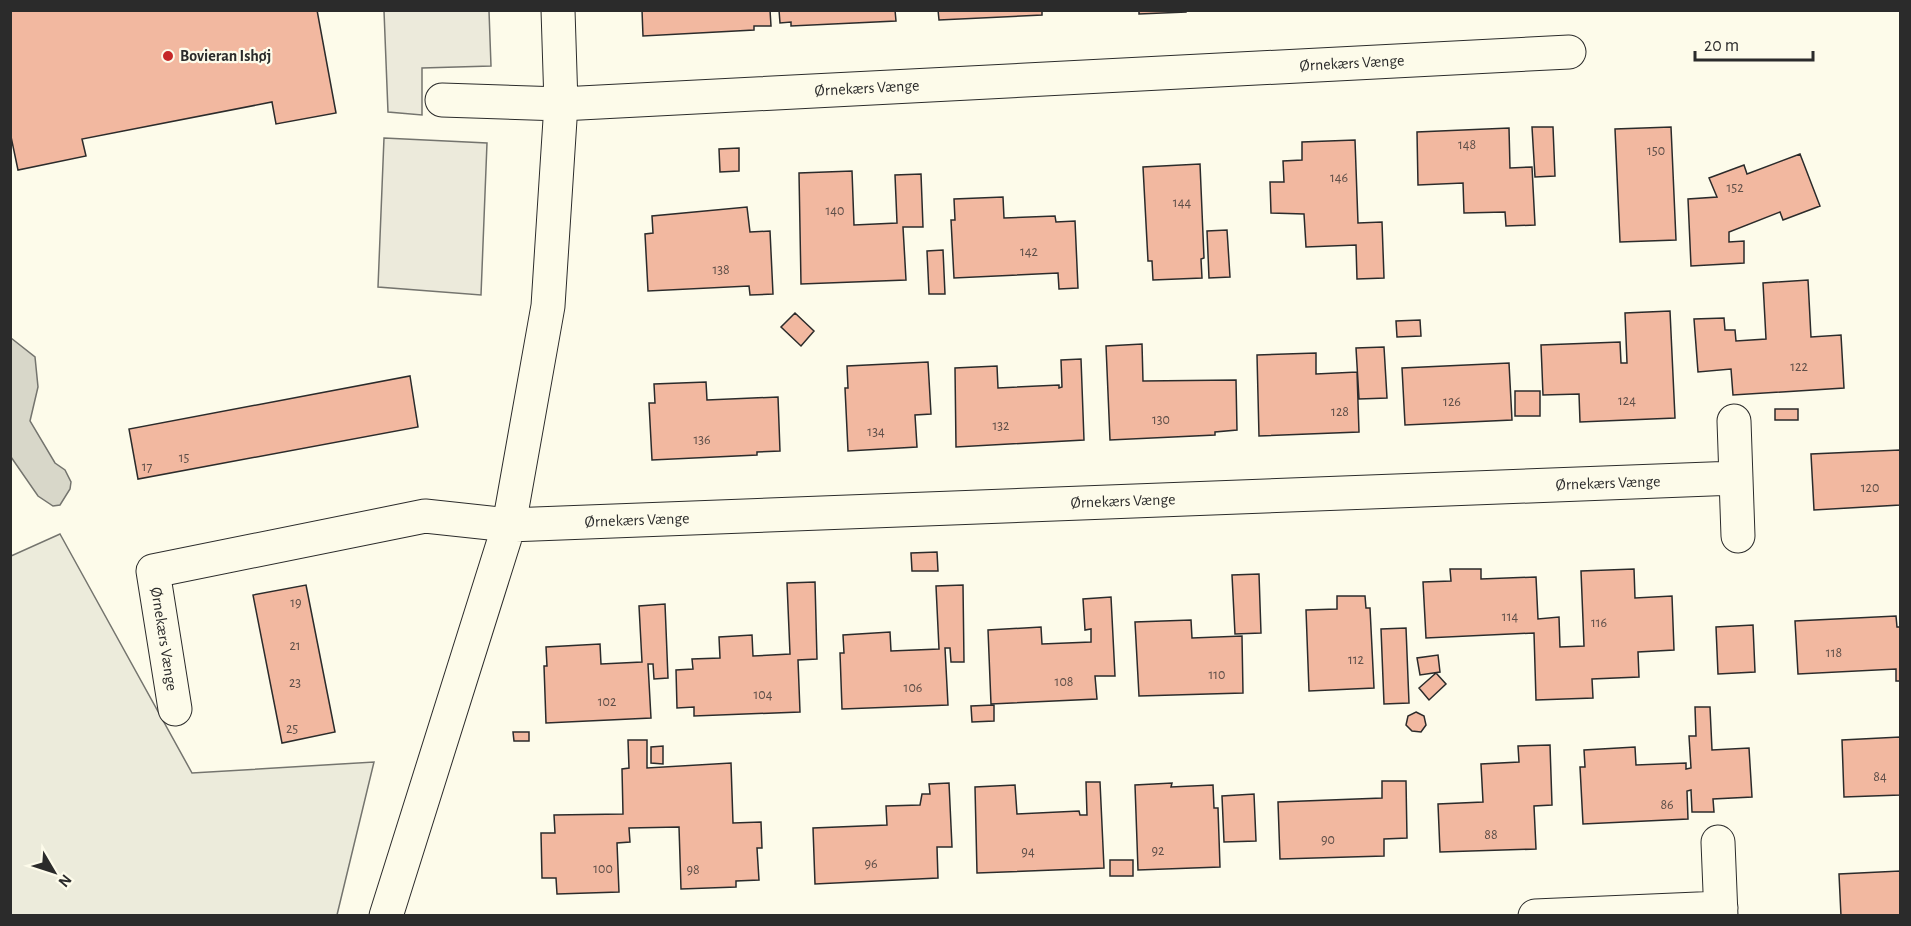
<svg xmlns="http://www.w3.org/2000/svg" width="1911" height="926" font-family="'Alegreya Sans',sans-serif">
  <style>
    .green { fill: #ecebdb; stroke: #74746e; stroke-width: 1.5 }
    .parking { fill: #eceadb; stroke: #74746e; stroke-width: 1.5 }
    .water { fill: #d8d7c9; stroke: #74746e; stroke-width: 1.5 }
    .building { fill: #f2b8a0; stroke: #2b2b2b; stroke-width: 1.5 }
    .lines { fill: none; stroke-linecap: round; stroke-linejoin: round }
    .minor-casing { stroke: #2b2b2b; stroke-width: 35 }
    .minor { stroke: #fdfbea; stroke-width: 33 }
    .poi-dot { fill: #c62828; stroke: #fdfbea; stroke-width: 2 }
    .labels { text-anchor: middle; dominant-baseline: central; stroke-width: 4.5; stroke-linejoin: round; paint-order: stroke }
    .number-label { font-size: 14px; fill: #5d4e48 }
    .poi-label { font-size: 16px; font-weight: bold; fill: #2b2b2b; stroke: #fdfbea; text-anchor: start }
    .street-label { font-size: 16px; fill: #2b2b2b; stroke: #fdfbea }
  </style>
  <rect width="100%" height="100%" fill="#fdfbea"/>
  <path class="green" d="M 60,534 L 192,773 L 374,762 L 337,915 L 11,916 L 11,556 Z"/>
  <path class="parking" d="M 384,11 L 489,11 L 491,66 L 422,68 L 422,115 L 388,112 Z
    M 384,138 L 487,143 L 481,295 L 378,287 Z"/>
  <path class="water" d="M 11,338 L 35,357 L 38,387 L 30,421 L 55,463 L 65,470 L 71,482 L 70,489 L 60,505 L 53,506 L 38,496 L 11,457 Z"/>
  <path class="building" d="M 10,10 L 317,10 L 336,113 L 276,124 L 272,102 L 82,139 L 86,156 L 18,170 L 10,132 Z
    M 642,10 L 770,10 L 771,26 L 754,26 L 754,30 L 643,36 Z
    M 779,10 L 895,10 L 896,21 L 791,26 L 791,22 L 780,23 Z
    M 938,10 L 1042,10 L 1042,15 L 939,20 Z
    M 1139,10 L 1186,10 L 1186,12 L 1139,14 Z
    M 1532,127 L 1553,127 L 1555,176 L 1535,177 Z
    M 1671,127 L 1676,240 L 1620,242 L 1615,129 Z
    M 1509,128 L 1510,168 L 1532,167 L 1535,225 L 1506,226 L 1505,212 L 1464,213 L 1463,183 L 1418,185 L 1417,132 Z
    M 1355,140 L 1358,223 L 1382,222 L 1384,278 L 1357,279 L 1356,245 L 1306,247 L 1304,214 L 1271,213 L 1270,182 L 1284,182 L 1283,161 L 1302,160 L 1302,142 Z
    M 739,148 L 739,171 L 720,172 L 719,149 Z
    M 1800,154 L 1820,206 L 1783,220 L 1780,212 L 1729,232 L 1729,242 L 1744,241 L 1744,263 L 1691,266 L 1688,199 L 1717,197 L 1709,178 L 1744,165 L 1747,174 Z
    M 1200,164 L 1204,258 L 1201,259 L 1202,278 L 1153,280 L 1152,261 L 1148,261 L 1143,167 Z
    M 852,171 L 854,225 L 897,223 L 895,175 L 921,174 L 923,227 L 903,227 L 906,280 L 801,284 L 799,173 Z
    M 1003,197 L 1004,218 L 1055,216 L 1056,222 L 1075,221 L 1078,288 L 1059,289 L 1058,273 L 954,278 L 951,220 L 955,220 L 954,199 Z
    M 747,207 L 750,232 L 770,231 L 773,294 L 750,295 L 749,286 L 648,291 L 645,234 L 653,233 L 652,216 Z
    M 1227,230 L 1230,277 L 1209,278 L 1207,231 Z
    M 943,250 L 945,294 L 929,294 L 927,251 Z
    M 1808,280 L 1811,337 L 1841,335 L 1844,388 L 1733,395 L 1731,369 L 1698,372 L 1694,319 L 1724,318 L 1725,330 L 1735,330 L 1736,341 L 1766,339 L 1763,283 Z
    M 1670,311 L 1675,418 L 1580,422 L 1579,394 L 1543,395 L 1541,345 L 1620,342 L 1621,363 L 1627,363 L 1625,313 Z
    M 795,313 L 814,331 L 801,346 L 781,327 Z
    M 1420,320 L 1421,336 L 1397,337 L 1396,321 Z
    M 1142,344 L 1143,381 L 1236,380 L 1237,430 L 1215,432 L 1215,435 L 1110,440 L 1106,346 Z
    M 1384,347 L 1387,398 L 1359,399 L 1356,348 Z
    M 1316,353 L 1316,374 L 1357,372 L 1359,432 L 1259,436 L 1257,355 Z
    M 1081,359 L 1084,440 L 956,447 L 955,368 L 997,366 L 998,388 L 1059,385 L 1059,388 L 1062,387 L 1061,360 Z
    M 928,362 L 931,414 L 915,415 L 917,447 L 848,451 L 845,388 L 848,388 L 847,366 Z
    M 1509,363 L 1512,420 L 1405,425 L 1402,368 Z
    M 410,376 L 418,427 L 138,479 L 129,429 Z
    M 706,382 L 707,400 L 778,397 L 780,451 L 757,452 L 757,455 L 652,460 L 649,403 L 655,403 L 654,384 Z
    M 1515,391 L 1540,391 L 1540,416 L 1515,416 Z
    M 1775,409 L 1798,409 L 1798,420 L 1775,420 Z
    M 1900,450 L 1900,505 L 1814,510 L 1811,454 Z
    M 937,552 L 938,571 L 912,571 L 911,553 Z
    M 1450,569 L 1481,569 L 1481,579 L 1536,577 L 1538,619 L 1559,617 L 1560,647 L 1584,646 L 1581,571 L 1634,569 L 1635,598 L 1672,596 L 1674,650 L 1638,652 L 1639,677 L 1592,679 L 1593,698 L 1536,700 L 1534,633 L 1426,638 L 1423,582 L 1451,581 Z
    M 1259,574 L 1261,633 L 1235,634 L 1232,575 Z
    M 815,582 L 817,659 L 798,660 L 800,712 L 694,716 L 694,707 L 677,708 L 676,670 L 693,669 L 692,659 L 720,658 L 719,637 L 752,635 L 753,656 L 790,654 L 787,583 Z
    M 306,585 L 335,732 L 282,743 L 253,595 Z
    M 963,585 L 964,662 L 951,662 L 950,648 L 945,648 L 948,705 L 842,709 L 840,653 L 844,653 L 843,635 L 890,632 L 891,651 L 939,649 L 936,586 Z
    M 1337,596 L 1365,596 L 1366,608 L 1370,608 L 1374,688 L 1309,691 L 1306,610 L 1337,609 Z
    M 1111,597 L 1115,676 L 1095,676 L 1097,699 L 991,704 L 988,630 L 1041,627 L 1042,644 L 1091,642 L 1091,629 L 1085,630 L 1083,599 Z
    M 665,604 L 668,678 L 654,679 L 653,664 L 648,664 L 651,718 L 546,723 L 544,666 L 547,666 L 546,647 L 600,644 L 601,664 L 642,662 L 639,606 Z
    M 1896,616 L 1897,627 L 1900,627 L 1900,681 L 1896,681 L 1896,669 L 1798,674 L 1795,621 Z
    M 1191,620 L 1192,638 L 1242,636 L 1243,693 L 1139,696 L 1135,622 Z
    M 1753,625 L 1755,672 L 1718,674 L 1716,627 Z
    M 1406,628 L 1409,703 L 1384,704 L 1381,629 Z
    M 1438,655 L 1440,672 L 1420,675 L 1417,658 Z
    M 1436,673 L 1446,684 L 1429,700 L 1419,688 Z
    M 994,705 L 994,721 L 972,722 L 971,706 Z
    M 1695,707 L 1710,707 L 1712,750 L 1749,748 L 1752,797 L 1713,799 L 1714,812 L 1692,812 L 1691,790 L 1687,791 L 1688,819 L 1583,824 L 1580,767 L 1585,767 L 1584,750 L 1635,747 L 1636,765 L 1686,763 L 1686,769 L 1691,768 L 1689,736 L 1696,736 Z
    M 1416,712 L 1424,716 L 1426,725 L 1421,732 L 1412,731 L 1406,725 L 1408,716 Z
    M 513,732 L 529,732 L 529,741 L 514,741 Z
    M 1900,737 L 1900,795 L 1844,797 L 1842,740 Z
    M 628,740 L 647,740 L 647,768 L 731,763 L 733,823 L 761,822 L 762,848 L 757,848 L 759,880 L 736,881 L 736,887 L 681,889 L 679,827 L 629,828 L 630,842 L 617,843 L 619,892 L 557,894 L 556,878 L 542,878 L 541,833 L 555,833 L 554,815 L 623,814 L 622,769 L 629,768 Z
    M 1550,745 L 1552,805 L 1534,806 L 1536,849 L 1440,852 L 1438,804 L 1483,802 L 1481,764 L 1519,762 L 1518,746 Z
    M 663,746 L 663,764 L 651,763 L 651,747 Z
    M 1382,781 L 1406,781 L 1407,838 L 1384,839 L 1384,856 L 1280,859 L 1278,802 L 1382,798 Z
    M 1086,782 L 1100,782 L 1104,868 L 977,873 L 975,787 L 1015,785 L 1017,814 L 1079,811 L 1080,815 L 1087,815 Z
    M 949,783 L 952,847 L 937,847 L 938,878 L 815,884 L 813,828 L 887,825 L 886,806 L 920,805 L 922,794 L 930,794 L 929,784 Z
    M 1172,783 L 1171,787 L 1213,785 L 1214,808 L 1218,808 L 1220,867 L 1138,870 L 1135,785 Z
    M 1254,794 L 1256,841 L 1224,842 L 1222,796 Z
    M 1110,860 L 1133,860 L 1133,876 L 1110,876 Z
    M 1900,871 L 1900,916 L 1841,916 L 1839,874 Z"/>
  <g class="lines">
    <defs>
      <path id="minor" d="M 442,100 L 561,104 L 1569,52
        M 1734,421 L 1738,536
        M 175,709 L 153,571 L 425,516 L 509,525 L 1736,478
        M 1718,842 L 1721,916
        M 386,916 L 509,525 L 548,306 L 561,104 L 558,10
        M 1535,916 L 1721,908"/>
    </defs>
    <use href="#minor" class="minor-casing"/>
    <use href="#minor" class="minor"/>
  </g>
  <circle class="poi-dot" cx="168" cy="56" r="6"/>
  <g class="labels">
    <g class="number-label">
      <text x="1467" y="145">148</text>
      <text x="1656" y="151">150</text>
      <text x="1339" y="178">146</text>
      <text x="1735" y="188">152</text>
      <text x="1182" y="203">144</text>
      <text x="835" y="211">140</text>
      <text x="1029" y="252">142</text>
      <text x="721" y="270">138</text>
      <text x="1799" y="367">122</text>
      <text x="1627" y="401">124</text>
      <text x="1452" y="402">126</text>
      <text x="1340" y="412">128</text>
      <text x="1161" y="420">130</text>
      <text x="1001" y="426">132</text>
      <text x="876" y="432">134</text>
      <text x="702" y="440">136</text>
      <text x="184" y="458">15</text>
      <text x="147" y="467">17</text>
      <text x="1870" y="488">120</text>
      <text x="296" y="603">19</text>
      <text x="1510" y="617">114</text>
      <text x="1599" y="623">116</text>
      <text x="295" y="646">21</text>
      <text x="1834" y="653">118</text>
      <text x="1356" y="660">112</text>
      <text x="1217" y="675">110</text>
      <text x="1064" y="682">108</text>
      <text x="295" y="683">23</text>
      <text x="913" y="688">106</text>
      <text x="763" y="695">104</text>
      <text x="607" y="702">102</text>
      <text x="292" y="729">25</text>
      <text x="1880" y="777">84</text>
      <text x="1667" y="805">86</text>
      <text x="1491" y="835">88</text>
      <text x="1328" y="840">90</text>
      <text x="1158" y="851">92</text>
      <text x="1028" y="852">94</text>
      <text x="871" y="864">96</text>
      <text x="603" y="869">100</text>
      <text x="693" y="870">98</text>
    </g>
    <g class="poi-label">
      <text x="180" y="56">Bovieran Ishøj</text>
    </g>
    <g class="street-label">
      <text transform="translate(1352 63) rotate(-3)">Ørnekærs Vænge</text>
      <text transform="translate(867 88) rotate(-3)">Ørnekærs Vænge</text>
      <text transform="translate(1608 483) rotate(-2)">Ørnekærs Vænge</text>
      <text transform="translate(1123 501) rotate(-2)">Ørnekærs Vænge</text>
      <text transform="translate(637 520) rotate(-2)">Ørnekærs Vænge</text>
      <text transform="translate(164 639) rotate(81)">Ørnekærs Vænge</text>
    </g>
  </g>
  <rect width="1911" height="926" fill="none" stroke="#2b2b2b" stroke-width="24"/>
  <g transform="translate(54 872) rotate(129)" stroke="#fdfbea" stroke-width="4.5" paint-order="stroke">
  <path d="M0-4.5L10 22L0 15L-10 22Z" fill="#2b2b2b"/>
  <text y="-9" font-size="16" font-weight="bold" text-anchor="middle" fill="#2b2b2b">N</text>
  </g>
  <path d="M1695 51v9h118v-9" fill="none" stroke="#2b2b2b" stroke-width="3"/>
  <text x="1704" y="51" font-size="18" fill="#2b2b2b" stroke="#fdfbea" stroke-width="4.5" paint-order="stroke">20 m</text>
</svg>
